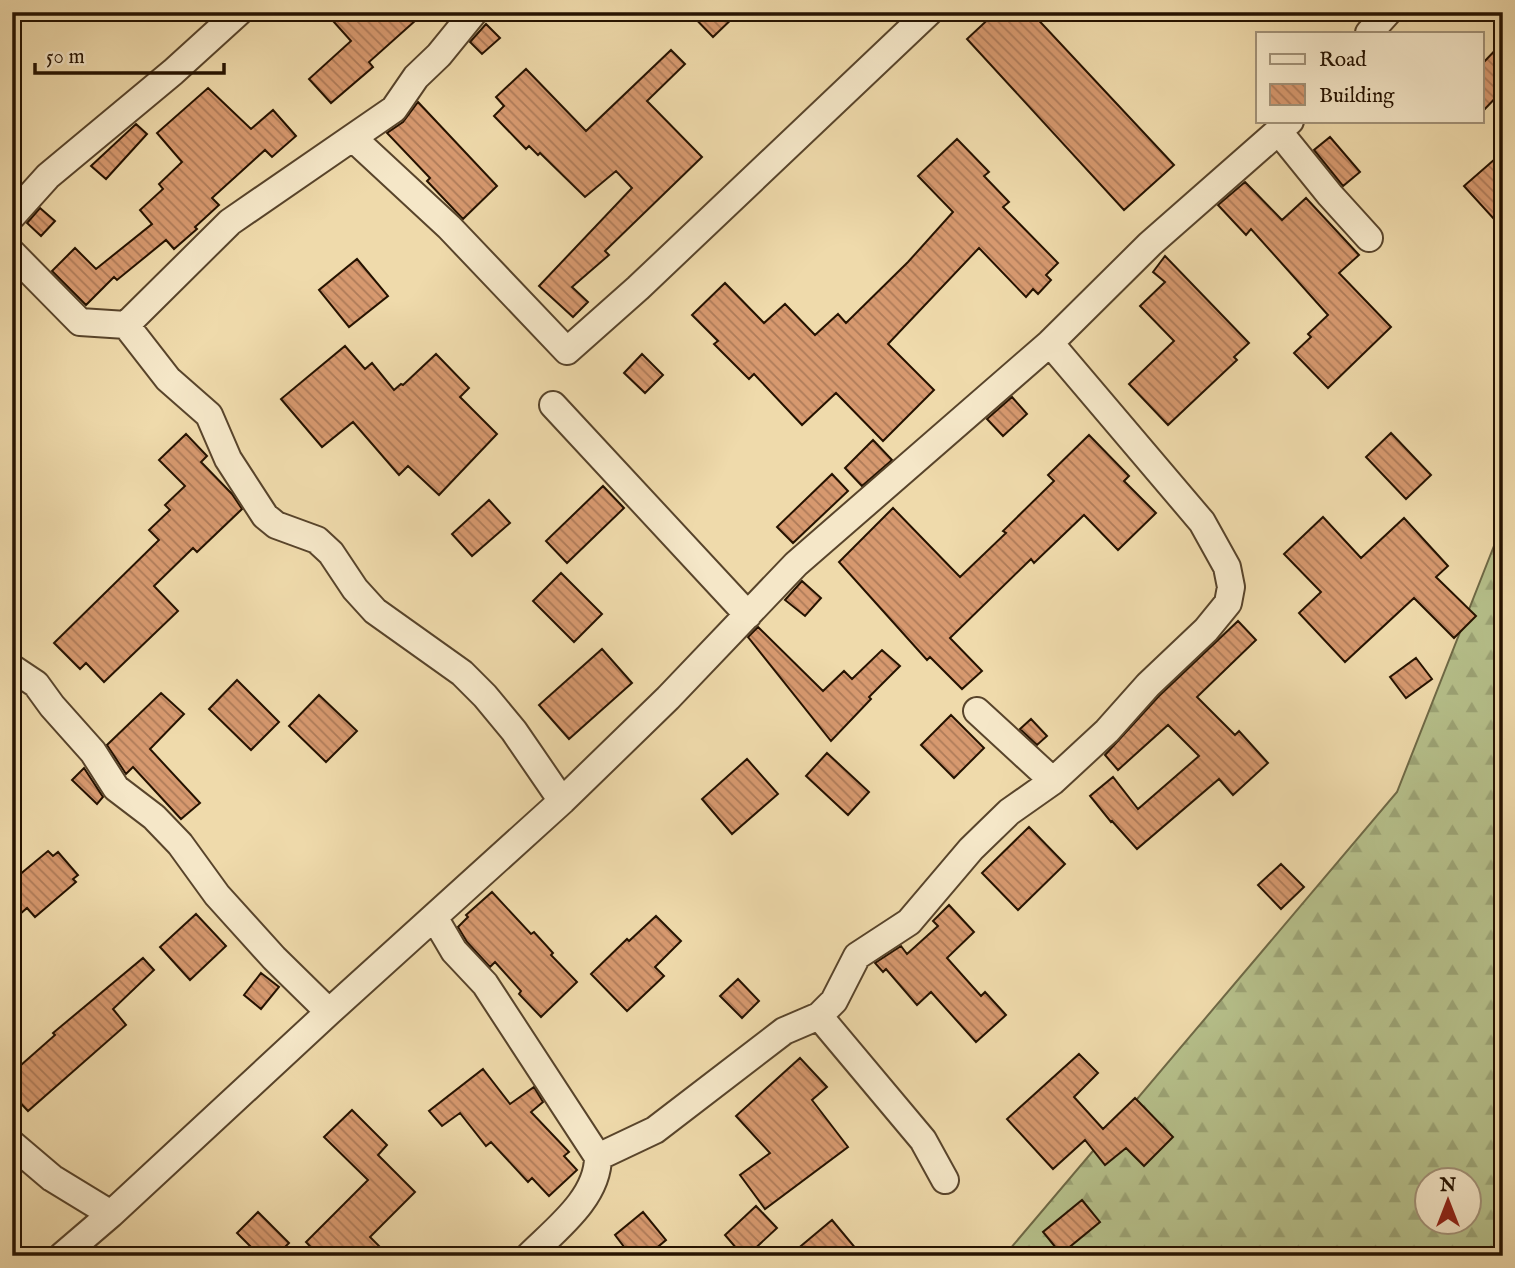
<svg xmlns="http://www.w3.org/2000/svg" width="1515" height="1268" font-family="'IM FELL English',serif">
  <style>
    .forest { fill: url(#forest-firs); stroke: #6e6946; stroke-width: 2; fill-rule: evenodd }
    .building { fill: url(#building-back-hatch); stroke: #251200; stroke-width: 2 }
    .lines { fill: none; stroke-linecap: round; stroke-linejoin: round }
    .street-casing { stroke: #58442b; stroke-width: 30 }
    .street { stroke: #f5e7c8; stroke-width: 26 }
  </style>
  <defs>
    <pattern id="forest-firs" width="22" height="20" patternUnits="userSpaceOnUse" patternTransform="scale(1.75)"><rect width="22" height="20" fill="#b6c08b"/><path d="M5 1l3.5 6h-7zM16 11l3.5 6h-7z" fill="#9ca476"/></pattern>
    <pattern id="building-back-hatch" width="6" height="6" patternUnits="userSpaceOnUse" patternTransform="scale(1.75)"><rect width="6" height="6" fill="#d7996f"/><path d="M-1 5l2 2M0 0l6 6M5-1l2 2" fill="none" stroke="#ae7b59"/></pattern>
  </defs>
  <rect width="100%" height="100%" fill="#efdaab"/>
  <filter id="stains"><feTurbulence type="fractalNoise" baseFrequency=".00286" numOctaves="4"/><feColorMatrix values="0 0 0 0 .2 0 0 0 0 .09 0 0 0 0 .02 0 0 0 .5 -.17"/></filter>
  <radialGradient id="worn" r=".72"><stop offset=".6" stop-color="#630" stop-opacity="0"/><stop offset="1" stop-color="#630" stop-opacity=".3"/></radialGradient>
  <path class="forest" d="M 1503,523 L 1503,1256 L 1004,1256 L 1397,792 ZM 1428,1180 L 1470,1180 L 1470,1222 L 1428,1222 Z"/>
  <path class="building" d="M 325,12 L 361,12 L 369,20 L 378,12 L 425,12 L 369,62 L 373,67 L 331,103 L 309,79 L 351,41 Z
    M 689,12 L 739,12 L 713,37 Z
    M 996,12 L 1031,12 L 1174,165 L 1124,210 L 967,39 Z
    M 486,24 L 500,38 L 482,54 L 470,42 Z
    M 1503,42 L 1503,90 L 1482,112 L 1482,64 Z
    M 671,50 L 685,64 L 647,101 L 702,157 L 605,251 L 609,255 L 572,287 L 588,302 L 573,317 L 539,286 L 632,188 L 616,171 L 585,197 L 540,153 L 538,155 L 529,146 L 526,149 L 494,116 L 504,106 L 496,97 L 526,69 L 586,131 Z
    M 208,88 L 251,129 L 273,110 L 296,136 L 272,157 L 265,150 L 212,198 L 219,205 L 195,227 L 197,229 L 174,249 L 166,240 L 117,280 L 114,277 L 86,305 L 52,271 L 75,248 L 96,269 L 152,224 L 140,210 L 163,189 L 159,184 L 182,162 L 157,133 Z
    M 418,102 L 497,186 L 463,219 L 427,181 L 430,178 L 387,133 L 403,122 Z
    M 136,124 L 147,134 L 106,179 L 91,166 Z
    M 1330,137 L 1360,172 L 1343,186 L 1314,150 Z
    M 957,139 L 989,172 L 984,176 L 1009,202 L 1003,207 L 1058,263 L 1046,275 L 1051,280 L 1038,294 L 1033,289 L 1026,297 L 979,248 L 888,344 L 934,390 L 883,441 L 836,393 L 802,425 L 754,374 L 749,379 L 714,344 L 718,341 L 692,315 L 725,283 L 764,323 L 785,304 L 815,335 L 838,314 L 846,323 L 908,262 L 953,212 L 918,176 Z
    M 1503,152 L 1503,229 L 1464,186 Z
    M 1245,182 L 1282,220 L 1306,198 L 1359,255 L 1339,273 L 1391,327 L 1328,388 L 1294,353 L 1311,337 L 1308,334 L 1328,315 L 1251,229 L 1246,235 L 1218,205 Z
    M 40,208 L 55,221 L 41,236 L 27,223 Z
    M 1165,256 L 1249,343 L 1234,357 L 1237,360 L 1168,425 L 1129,384 L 1174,341 L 1140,306 L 1165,282 L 1153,272 Z
    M 357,259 L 388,296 L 349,327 L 319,290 Z
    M 345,346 L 365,369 L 372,363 L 394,390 L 401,384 L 403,385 L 436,354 L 469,388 L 460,397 L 497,434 L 439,495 L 408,466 L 399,475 L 353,422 L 322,447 L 281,399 Z
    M 642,354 L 663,375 L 645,393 L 624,373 Z
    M 1012,397 L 1027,414 L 1003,436 L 987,419 Z
    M 1391,433 L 1431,475 L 1406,499 L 1366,457 Z
    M 186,434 L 207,456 L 201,462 L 232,494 L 242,509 L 197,552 L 193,548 L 154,586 L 178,611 L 104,682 L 86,663 L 80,669 L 54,643 L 159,540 L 149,530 L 170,510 L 165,505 L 185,486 L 159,460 Z
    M 1089,435 L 1129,476 L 1124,481 L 1156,513 L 1118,550 L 1084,515 L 1034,563 L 1031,559 L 950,638 L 982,671 L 962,689 L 930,657 L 927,660 L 839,562 L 893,508 L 960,577 L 1006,533 L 1003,531 L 1054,481 L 1048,475 Z
    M 873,440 L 892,460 L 862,486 L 845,468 Z
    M 832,474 L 848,491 L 793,543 L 777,527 Z
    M 603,486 L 624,508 L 567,563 L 546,541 Z
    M 489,500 L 510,523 L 472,556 L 452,534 Z
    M 1323,517 L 1361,558 L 1404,518 L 1448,566 L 1436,577 L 1476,616 L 1454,638 L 1414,598 L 1345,662 L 1299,613 L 1321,592 L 1284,554 Z
    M 561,573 L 602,614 L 574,642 L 533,601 Z
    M 802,581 L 821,598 L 805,616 L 785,600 Z
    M 1238,621 L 1256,640 L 1197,697 L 1235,735 L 1239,731 L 1268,763 L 1233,795 L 1219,779 L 1137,849 L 1112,821 L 1111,822 L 1090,796 L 1113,777 L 1138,809 L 1199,756 L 1168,725 L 1118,770 L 1105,755 L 1159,696 Z
    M 758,627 L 823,691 L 844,671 L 852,679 L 882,650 L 900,666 L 869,697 L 871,699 L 831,741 L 748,637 Z
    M 602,649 L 632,683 L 569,739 L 539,705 Z
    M 1416,658 L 1432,679 L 1406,698 L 1390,677 Z
    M 237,680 L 279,722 L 251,750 L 209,709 Z
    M 161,693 L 184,714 L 150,749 L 200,803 L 181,819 L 133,767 L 126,774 L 107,745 Z
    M 319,695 L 357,731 L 326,762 L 289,726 Z
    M 951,715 L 984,748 L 954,778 L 921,745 Z
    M 1031,719 L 1047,736 L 1037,745 L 1020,729 Z
    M 827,753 L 869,792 L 848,815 L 806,776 Z
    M 747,759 L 778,794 L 732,834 L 702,799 Z
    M 84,768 L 103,797 L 97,804 L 72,780 Z
    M 1029,827 L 1065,864 L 1018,910 L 982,873 Z
    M 48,851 L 53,856 L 58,852 L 78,875 L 73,879 L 76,882 L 35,917 L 27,908 L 12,921 L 12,881 Z
    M 1281,864 L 1304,887 L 1281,909 L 1258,885 Z
    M 492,892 L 531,934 L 534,932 L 553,953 L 551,955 L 577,982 L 541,1017 L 519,994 L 521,991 L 495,962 L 490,967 L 467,942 L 458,927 L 468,917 L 466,915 Z
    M 949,905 L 974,932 L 947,958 L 981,996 L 985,992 L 1006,1015 L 976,1042 L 931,992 L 917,1005 L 886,969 L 883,972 L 875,963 L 901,946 L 907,954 L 938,926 L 933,921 Z
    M 196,914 L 226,946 L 190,980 L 160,947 Z
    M 656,916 L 681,941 L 655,967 L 664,976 L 627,1011 L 591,974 L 627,939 L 629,941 Z
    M 143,958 L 154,970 L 113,1009 L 126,1025 L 28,1111 L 12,1094 L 12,1073 L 55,1035 L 53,1033 Z
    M 261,973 L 279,987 L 261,1009 L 244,995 Z
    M 738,979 L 759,1001 L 742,1018 L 720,996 Z
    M 1079,1054 L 1098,1073 L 1074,1097 L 1103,1129 L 1135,1098 L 1173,1137 L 1144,1166 L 1126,1148 L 1105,1165 L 1085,1140 L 1053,1169 L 1007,1119 Z
    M 800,1058 L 827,1087 L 812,1100 L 848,1147 L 765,1209 L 740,1175 L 770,1153 L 736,1116 Z
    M 483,1069 L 510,1104 L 534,1087 L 543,1102 L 531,1112 L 569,1152 L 564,1156 L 577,1170 L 549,1196 L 532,1178 L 528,1182 L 491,1142 L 486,1146 L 460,1113 L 442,1126 L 429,1111 Z
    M 352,1110 L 387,1145 L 378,1155 L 415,1192 L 370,1237 L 389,1256 L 319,1256 L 306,1242 L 368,1180 L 324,1137 Z
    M 1082,1200 L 1100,1222 L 1061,1254 L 1043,1232 Z
    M 756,1206 L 777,1228 L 747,1256 L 743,1256 L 725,1235 Z
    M 258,1212 L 289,1243 L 276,1256 L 260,1256 L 237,1233 Z
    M 643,1212 L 666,1240 L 647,1256 L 631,1256 L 615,1235 Z
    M 832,1220 L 862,1256 L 789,1256 Z"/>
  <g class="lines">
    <defs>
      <path id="street" d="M 1369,33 L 1388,12
        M 1279,132 L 1330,195 L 1369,238
        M 354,139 L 449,227 L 567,351 L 638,288 L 929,12
        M 12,216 L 48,176 L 173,72 L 239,12
        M 12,253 L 80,322 L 126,325 L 168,379 L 209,415 L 228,459 L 265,516 L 276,525 L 317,540 L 331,553 L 355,589 L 375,611 L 462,673 L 485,696 L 514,731 L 562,801
        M 126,325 L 230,222 L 394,109 L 416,77 L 439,55 L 474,12
        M 553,405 L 748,615
        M 12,668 L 36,684 L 52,706 L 93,752 L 116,788 L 154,817 L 180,844 L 217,895 L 274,958 L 329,1012
        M 977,711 L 1053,781
        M 434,917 L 454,951 L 485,984 L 598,1157 C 598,1198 556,1229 529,1256
        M 819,1016 L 923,1140 L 945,1180
        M 12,1144 L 52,1178 L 111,1214
        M 598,1157 L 655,1130 L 784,1031 L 819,1016 L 834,1001 L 857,956 L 909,922 L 971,849 L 1009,812 L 1053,781 L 1107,731 L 1148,685 L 1206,630 L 1228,603 L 1231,587 L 1227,567 L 1202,522 L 1050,343
        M 62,1256 L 111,1214 L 329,1012 L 562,801 L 668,698 L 796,564 L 1050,343 L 1150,244 L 1290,121"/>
    </defs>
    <use href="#street" class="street-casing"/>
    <use href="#street" class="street"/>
  </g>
  <rect width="1515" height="1268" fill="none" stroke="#efdaab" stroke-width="42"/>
  <rect x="14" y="14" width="1487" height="1240" fill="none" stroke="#251200" stroke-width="3.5"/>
  <rect x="21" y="21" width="1473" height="1226" fill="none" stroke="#251200" stroke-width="2"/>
  <rect x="1256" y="32" width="228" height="91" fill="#f5e7c8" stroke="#a29278" stroke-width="2"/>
  <rect x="1270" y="54" width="35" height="10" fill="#f5e7c8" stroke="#a29278" stroke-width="2"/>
  <text x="1319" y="66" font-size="21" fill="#251200">Road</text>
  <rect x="1270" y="84" width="35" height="21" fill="url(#building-back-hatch)" stroke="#a29278" stroke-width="2"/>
  <text x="1319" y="102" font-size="21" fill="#251200">Building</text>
  <g transform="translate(1448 1201)"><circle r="33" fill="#f5e7c8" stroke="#a29278" stroke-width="2"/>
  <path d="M0-5L12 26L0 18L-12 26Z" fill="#8f2418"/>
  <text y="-10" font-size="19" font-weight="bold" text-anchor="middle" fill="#251200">N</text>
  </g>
  <path d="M35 63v10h189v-10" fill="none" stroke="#251200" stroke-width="3.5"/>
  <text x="46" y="63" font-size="21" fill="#251200" stroke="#f5e7c8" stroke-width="5" paint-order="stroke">50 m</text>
  <rect width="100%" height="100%" filter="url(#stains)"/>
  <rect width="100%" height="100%" fill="url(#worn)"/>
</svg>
